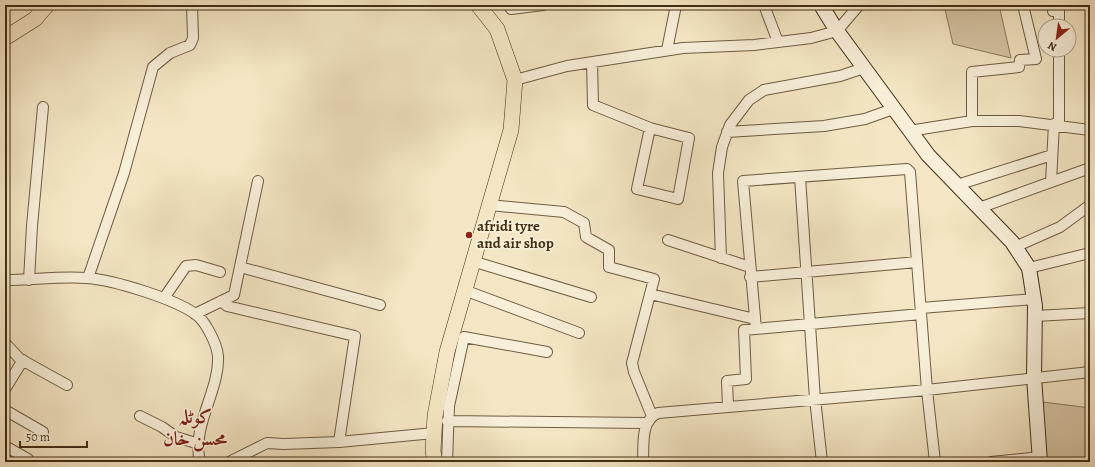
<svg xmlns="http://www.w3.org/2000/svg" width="1095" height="467" font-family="Alegreya,Amiri,serif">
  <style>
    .green { fill: #d6c7a6; stroke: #8c7a5e }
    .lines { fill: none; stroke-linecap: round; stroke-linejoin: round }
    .street-casing { stroke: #6e5c41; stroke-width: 12 }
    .secondary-casing { stroke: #412e15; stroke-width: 16 }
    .primary-casing { stroke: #412e15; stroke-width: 16 }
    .street { stroke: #f8efd9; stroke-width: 10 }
    .secondary { stroke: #f8efd9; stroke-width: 14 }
    .primary { stroke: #f4e6c4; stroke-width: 15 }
    .poi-dot { fill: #8f2418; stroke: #f8efd9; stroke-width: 1.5 }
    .labels { text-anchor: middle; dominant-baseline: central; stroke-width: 3.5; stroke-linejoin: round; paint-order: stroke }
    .poi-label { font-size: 15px; font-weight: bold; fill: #412e15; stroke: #f8efd9; text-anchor: start }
    .district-label { font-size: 19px; font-weight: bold; fill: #7a1f14; stroke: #f8efd9 }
  </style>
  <rect width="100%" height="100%" fill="#f4e6c4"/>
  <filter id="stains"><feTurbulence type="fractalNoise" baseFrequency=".005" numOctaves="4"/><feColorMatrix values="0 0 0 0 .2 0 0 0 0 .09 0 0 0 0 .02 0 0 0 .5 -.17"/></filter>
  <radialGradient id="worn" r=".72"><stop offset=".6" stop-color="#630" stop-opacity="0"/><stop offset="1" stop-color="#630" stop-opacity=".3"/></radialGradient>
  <path class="green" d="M 944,5 L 999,5 L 1011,58 L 953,44 Z
    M 1043,402 L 1090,408 L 1090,462 L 1046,462 Z"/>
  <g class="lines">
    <defs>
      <path id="street" d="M 509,5 L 511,9 L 543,5
        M 764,5 L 778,42
        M 1052,5 L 1053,11 L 1059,11 L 1059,26
        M 667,50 L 676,5
        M 592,62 L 593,105 L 650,128 L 637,189 L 678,199 L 689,138 L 650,128
        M 515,80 L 567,66 L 683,48 L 754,45 L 811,38 L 837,31 L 859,5
        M 972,121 L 972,72 L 1019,67 L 1020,60 L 1036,59 L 1023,5
        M 1059,125 L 1059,50
        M 909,131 L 972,121 L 1019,121 L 1090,130
        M 727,132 L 824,126 L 865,119 L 893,109
        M 800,177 L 815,399 L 822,462
        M 1051,182 L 1054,124
        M 957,185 L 1052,155
        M 489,205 L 564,212 L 584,223 L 586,237 L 609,250 L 609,267 L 654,279 L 632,363 L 634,372 L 652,416
        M 979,208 L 1090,168
        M 668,240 L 750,267
        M 1015,247 L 1060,227 L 1090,205
        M 721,258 L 718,173 L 722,147 L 730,125 L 749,100 L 764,90 L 840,76 L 864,68
        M 472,261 L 591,297
        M 240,267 L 380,305
        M 1029,268 L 1090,253
        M 750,277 L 917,262
        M 88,278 L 124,173 L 153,67 L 170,53 L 190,45 L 193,38 L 192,5
        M 5,280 C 32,280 60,276 87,278 C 113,280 177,299 198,316 C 206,323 217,344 218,356 C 220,390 191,426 200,462
        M 29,280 L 32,226 L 43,107
        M 464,290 L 579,333
        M 650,294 L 755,319
        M 164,298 L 186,266 L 196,265 L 220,272
        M 221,301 L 227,306 L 355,336 L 339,442
        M 921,308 L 1034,299
        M 195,314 L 234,295 L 258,181
        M 1035,316 L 1090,313
        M 756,329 L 743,181 L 907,169 L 910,172 L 927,390 L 935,462
        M 5,343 L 20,359 L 67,385
        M 5,389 L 23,360
        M 728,406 L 727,381 L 746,379 L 744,330 L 921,314
        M 5,410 L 43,432
        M 140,416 L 162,427 L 176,437 L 199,444
        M 447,421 L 646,423
        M 5,446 L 28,459
        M 229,462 L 267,443 L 284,444 L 339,442 L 434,433
        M 447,462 L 449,406 L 464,337 L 547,352
        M 643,462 C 644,445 640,421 658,413 L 927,390 L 1090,372
        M 991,462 L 1040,457"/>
      <path id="secondary" d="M 821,5 L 837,31 L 928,155 L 1012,242 L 1029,268 L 1035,306 L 1034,377 L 1040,462"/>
      <path id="primary" d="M 5,38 L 35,19 L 47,5
        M 435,462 L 433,451 L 435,416 L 447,352 L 511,130 L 515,80 L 497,29 L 478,5"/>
    </defs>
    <use href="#street" class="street-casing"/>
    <use href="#secondary" class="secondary-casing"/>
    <use href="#primary" class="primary-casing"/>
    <use href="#street" class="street"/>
    <use href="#secondary" class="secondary"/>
    <use href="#primary" class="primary"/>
  </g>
  <circle class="poi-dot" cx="469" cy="235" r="4"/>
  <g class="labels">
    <g class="poi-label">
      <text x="477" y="226">afridi tyre<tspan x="477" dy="17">and air shop</tspan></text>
    </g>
    <g class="district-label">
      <text x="195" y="417">کوٹلہ<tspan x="195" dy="22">محسن خان</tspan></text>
    </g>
  </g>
  <rect width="1095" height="467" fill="none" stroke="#f4e6c4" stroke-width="20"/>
  <rect x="6" y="6" width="1083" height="455" fill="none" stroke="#412e15" stroke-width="2"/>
  <rect x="10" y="10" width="1075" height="447" fill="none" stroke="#412e15"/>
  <g transform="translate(1057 38) rotate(209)"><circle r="19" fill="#f8efd9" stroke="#afa28b"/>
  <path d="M0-3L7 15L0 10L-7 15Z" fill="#8f2418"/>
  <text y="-6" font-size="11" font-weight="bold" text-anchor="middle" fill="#412e15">N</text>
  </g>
  <path d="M20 441v6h67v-6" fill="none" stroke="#412e15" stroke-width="2"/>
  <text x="26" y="441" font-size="12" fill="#412e15" stroke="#f8efd9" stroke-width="3" paint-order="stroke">50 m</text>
  <rect width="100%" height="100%" filter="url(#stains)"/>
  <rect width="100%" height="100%" fill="url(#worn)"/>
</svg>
